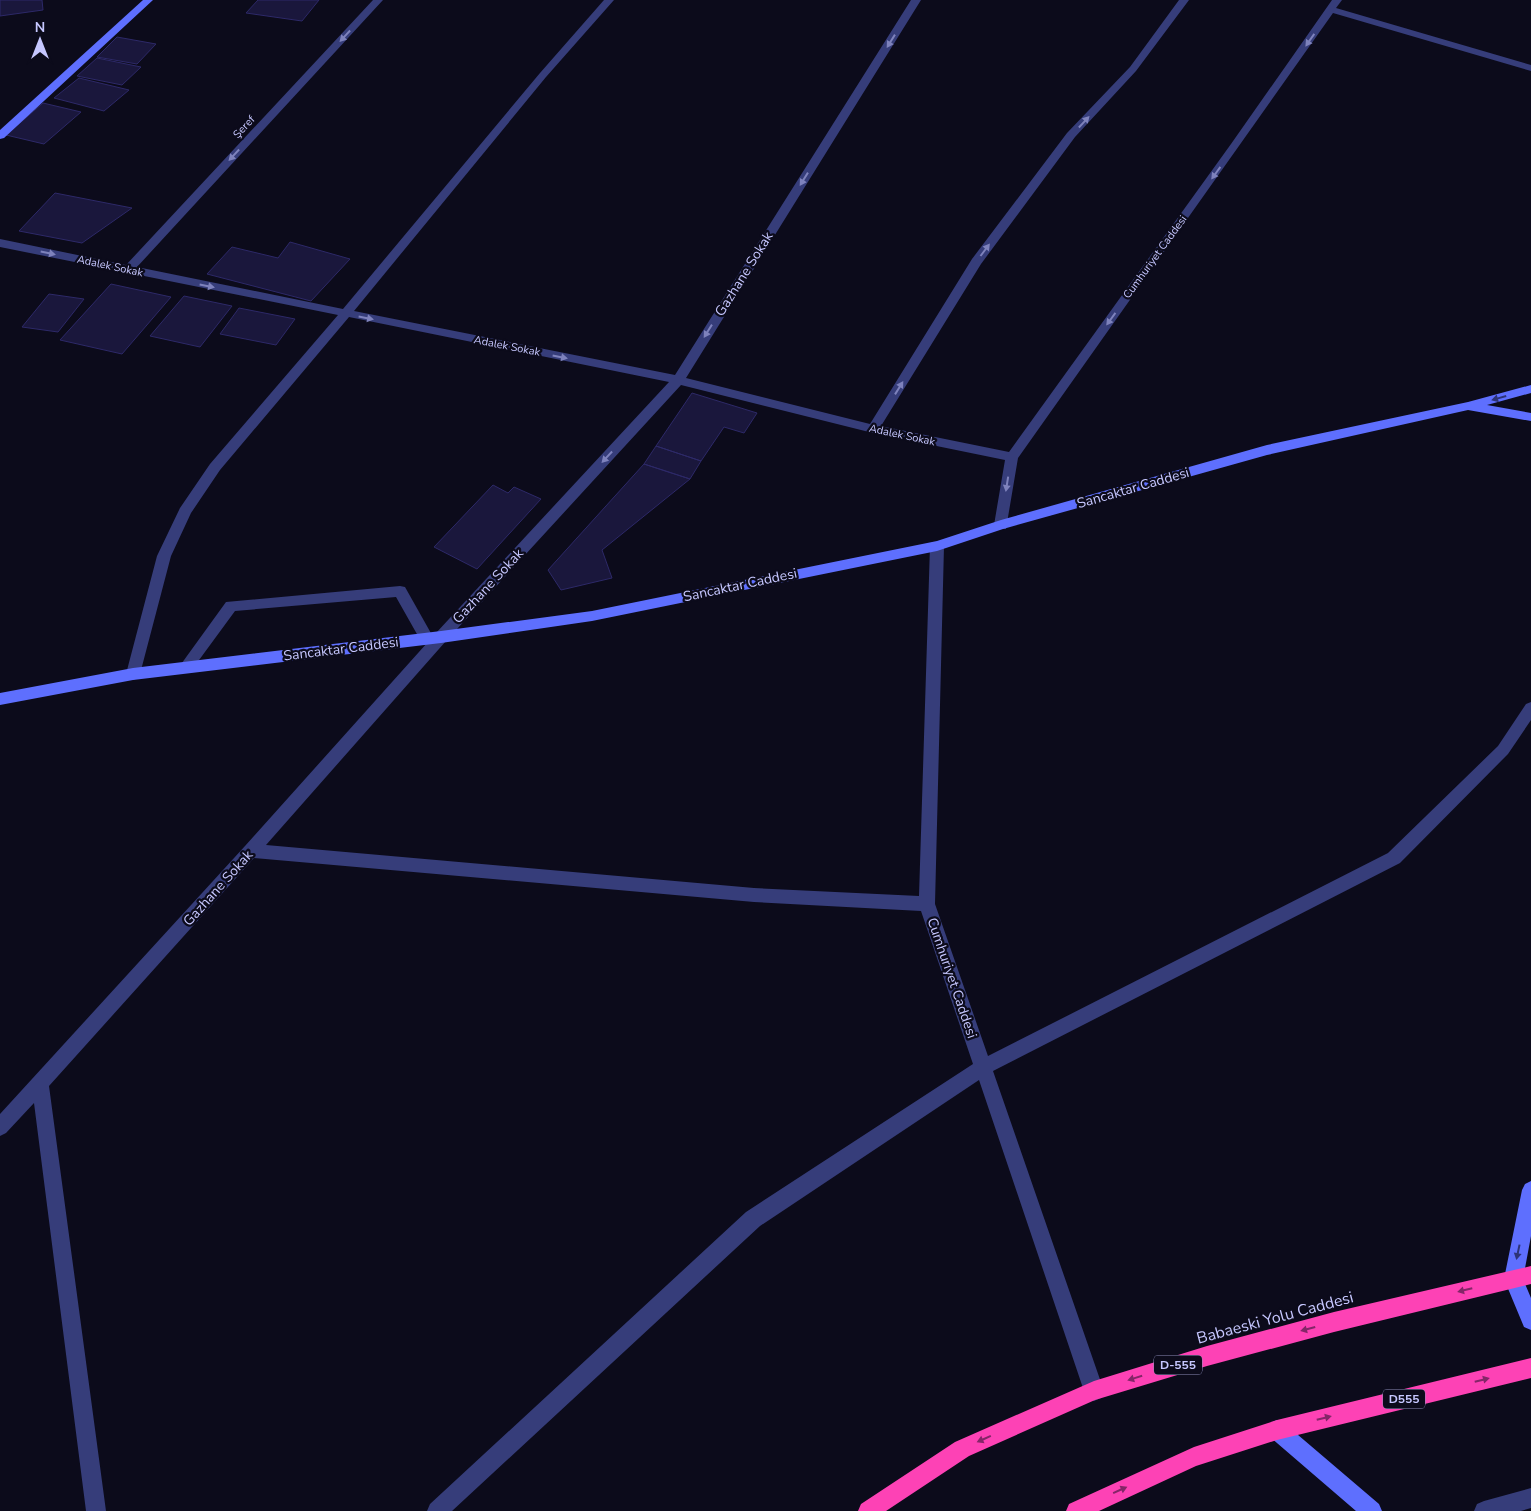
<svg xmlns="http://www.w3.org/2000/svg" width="1531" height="1511" font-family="'Nunito Sans',sans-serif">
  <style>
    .building { fill: #1a173c; stroke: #2d2968 }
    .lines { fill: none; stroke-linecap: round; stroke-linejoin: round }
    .lane { fill: #363d7a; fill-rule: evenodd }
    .street { fill: #363d7a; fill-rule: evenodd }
    .secondary { fill: #5e6ffe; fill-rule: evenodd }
    .highway { fill: #fd42b5; fill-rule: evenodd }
    .oneway { fill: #7e82bc }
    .oneway2 { fill: #2d3376 }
    .oneway3 { fill: #842668 }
    .labels { text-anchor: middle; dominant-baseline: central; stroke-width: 4.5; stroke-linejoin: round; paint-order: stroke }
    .far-street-label { font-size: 11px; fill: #c6c7ff; stroke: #0c0b1b }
    .shield { fill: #0c0b1b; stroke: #8e8fbb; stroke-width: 1 }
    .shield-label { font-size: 12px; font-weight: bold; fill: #c6c7ff }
    .street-label { font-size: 14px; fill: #c6c7ff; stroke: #0c0b1b }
    .near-street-label { font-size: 16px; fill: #c6c7ff; stroke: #0c0b1b }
  </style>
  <rect width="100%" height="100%" fill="#0c0b1b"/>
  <path class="building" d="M 0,0 L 42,0 L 43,10 L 0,16 Z
    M 258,0 L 319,0 L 302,21 L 246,13 Z
    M 117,37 L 156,44 L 137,64 L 97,57 Z
    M 97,58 L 141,67 L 122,85 L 77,76 Z
    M 79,78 L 129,90 L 104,111 L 54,98 Z
    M 43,103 L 81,112 L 44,144 L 6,135 Z
    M 55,193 L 132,208 L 82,243 L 19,231 Z
    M 290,242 L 350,259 L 311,301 L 207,274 L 232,247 L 278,258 Z
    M 111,284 L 171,297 L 122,354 L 60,340 Z
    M 49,294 L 84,299 L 58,332 L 22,327 Z
    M 184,296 L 232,306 L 200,347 L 150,336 Z
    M 239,308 L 295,319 L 276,345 L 220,334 Z
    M 692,393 L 757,413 L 744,433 L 724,427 L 701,461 L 656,446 Z
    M 656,446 L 701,461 L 690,479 L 644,464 Z
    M 644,464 L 690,479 L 602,550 L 612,578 L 561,590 L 548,570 Z
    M 493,485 L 508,493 L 514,487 L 541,499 L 477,569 L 434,547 Z"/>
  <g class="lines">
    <path class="lane" d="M 400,586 L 405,587 L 432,635 L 434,639 L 432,643 L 427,645 L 422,643 L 396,597 L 235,611 L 191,671 L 186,673 L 181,671 L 179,667 L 226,602 Z"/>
    <path class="street" d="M 373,0 L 383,0 L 137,267 L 343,309 L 540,73 L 604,0 L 614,0 L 546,77 L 354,311 L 675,375 L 911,0 L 921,0 L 686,378 L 870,424 L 972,259 L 1067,133 L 1130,67 L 1179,0 L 1189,0 L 1136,71 L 1075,137 L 981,264 L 881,426 L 1009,452 L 1231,144 L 1332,0 L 1342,0 L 1336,8 L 1531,65 L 1531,71 L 1333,13 L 1018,458 L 1006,529 L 996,529 L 994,525 L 1005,460 L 873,433 L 681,385 L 446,641 L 266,845 L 754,888 L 919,896 L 930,546 L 932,542 L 942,542 L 944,546 L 935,904 L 988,1056 L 1388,853 L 1498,746 L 1526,704 L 1531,702 L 1531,720 L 1508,754 L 1400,863 L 993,1071 L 1104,1391 L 1101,1398 L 1094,1401 L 1087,1398 L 1084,1391 L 979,1080 L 760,1226 L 452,1511 L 427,1511 L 430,1504 L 746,1212 L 973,1064 L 921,911 L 754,902 L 254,858 L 49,1086 L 106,1511 L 86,1511 L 34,1103 L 6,1133 L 0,1136 L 0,1114 L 245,846 L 436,633 L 669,382 L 349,317 L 220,470 L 191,513 L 171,556 L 140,674 L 138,678 L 133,680 L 128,678 L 126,674 L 157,556 L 180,508 L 210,464 L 338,315 L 0,247 L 0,239 L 126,265 Z
      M 1531,1488 L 1531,1508 L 1521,1511 L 1474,1511 L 1477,1504 L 1484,1501 Z"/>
    <path class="secondary" d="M 143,0 L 153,0 L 4,138 L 0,139 L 0,130 Z
      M 1531,385 L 1531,393 L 1487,405 L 1531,413 L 1531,421 L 1468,410 L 1267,455 L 1003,529 L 937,551 L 592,621 L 441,643 L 133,680 L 0,705 L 0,693 L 133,668 L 441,631 L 592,611 L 937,541 L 1001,520 L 1267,445 L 1468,402 Z
      M 1531,1181 L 1531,1236 L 1523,1279 L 1531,1298 L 1531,1330 L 1524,1327 L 1504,1279 L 1522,1190 L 1525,1184 Z
      M 1277,1420 L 1284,1423 L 1379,1504 L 1382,1511 L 1356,1511 L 1270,1437 L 1267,1430 L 1270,1423 Z"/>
    <path class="highway" d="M 1531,1266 L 1531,1284 L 1334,1332 L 1207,1366 L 1095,1400 L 969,1456 L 886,1511 L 858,1511 L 861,1504 L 955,1442 L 1094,1381 L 1207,1346 L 1334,1312 Z
      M 1531,1358 L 1531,1378 L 1277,1440 L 1196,1466 L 1099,1511 L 1066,1511 L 1069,1504 L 1194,1447 L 1277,1420 Z"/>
  </g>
  <defs><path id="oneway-solid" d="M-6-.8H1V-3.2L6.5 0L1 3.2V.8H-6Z" transform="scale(1.25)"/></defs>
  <g class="oneway">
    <use href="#oneway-solid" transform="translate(345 36) rotate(133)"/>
    <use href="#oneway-solid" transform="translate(1310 40) rotate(125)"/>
    <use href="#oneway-solid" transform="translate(891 41) rotate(122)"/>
    <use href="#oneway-solid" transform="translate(1084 122) rotate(-47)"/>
    <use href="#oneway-solid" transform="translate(234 155) rotate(133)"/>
    <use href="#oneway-solid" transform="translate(1216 173) rotate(126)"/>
    <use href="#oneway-solid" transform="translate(804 179) rotate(122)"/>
    <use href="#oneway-solid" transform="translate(985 250) rotate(-53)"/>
    <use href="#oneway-solid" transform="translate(48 253) rotate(12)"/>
    <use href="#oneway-solid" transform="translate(207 286) rotate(11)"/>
    <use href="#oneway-solid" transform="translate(366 318) rotate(11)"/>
    <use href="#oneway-solid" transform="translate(1111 319) rotate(126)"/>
    <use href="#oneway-solid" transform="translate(708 331) rotate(122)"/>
    <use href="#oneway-solid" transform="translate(560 357) rotate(11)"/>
    <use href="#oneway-solid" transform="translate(899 388) rotate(-58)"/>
    <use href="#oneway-solid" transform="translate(607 457) rotate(133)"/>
    <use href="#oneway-solid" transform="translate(1007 484) rotate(99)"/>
  </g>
  <g class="oneway2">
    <use href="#oneway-solid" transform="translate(1499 398) rotate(164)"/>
    <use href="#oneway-solid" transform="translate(1518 1252) rotate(102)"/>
  </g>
  <g class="oneway3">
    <use href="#oneway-solid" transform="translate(1465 1290) rotate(166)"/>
    <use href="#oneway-solid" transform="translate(1308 1329) rotate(165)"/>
    <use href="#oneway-solid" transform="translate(1135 1378) rotate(163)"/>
    <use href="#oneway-solid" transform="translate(1482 1380) rotate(-14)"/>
    <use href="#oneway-solid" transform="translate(1324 1418) rotate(-14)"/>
    <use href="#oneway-solid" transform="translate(984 1439) rotate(156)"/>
    <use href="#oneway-solid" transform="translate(1120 1490) rotate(-24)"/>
  </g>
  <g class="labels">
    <g class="far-street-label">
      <text transform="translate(244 127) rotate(-47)">Şeref</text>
      <text transform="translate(1155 257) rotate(-54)">Cumhuriyet Caddesi</text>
      <text transform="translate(110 266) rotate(12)">Adalek Sokak</text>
      <text transform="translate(507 346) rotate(11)">Adalek Sokak</text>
      <text transform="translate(902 435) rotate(12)">Adalek Sokak</text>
    </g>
    <g class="shield">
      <rect x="1154" y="1355.5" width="48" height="19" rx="4"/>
      <rect x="1383" y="1389.5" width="42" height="19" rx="4"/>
    </g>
    <g class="shield-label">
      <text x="1178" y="1365">D-555</text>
      <text x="1404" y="1399">D555</text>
    </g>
    <g class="street-label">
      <text transform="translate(744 274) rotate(-58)">Gazhane Sokak</text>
      <text transform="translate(1133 488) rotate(-16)">Sancaktar Caddesi</text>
      <text transform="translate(740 585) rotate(-12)">Sancaktar Caddesi</text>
      <text transform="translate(488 586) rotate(-47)">Gazhane Sokak</text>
      <text transform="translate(341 649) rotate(-7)">Sancaktar Caddesi</text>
      <text transform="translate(218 888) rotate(-48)">Gazhane Sokak</text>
      <text transform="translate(952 978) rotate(71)">Cumhuriyet Caddesi</text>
    </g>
    <g class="near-street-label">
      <text transform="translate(1275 1318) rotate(-15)">Babaeski Yolu Caddesi</text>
    </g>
  </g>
  <g transform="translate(40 40)" stroke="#0c0b1b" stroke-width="4" paint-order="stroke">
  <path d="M0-4L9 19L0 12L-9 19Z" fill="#c6c7ff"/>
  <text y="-8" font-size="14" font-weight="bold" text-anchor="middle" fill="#c6c7ff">N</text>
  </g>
</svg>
